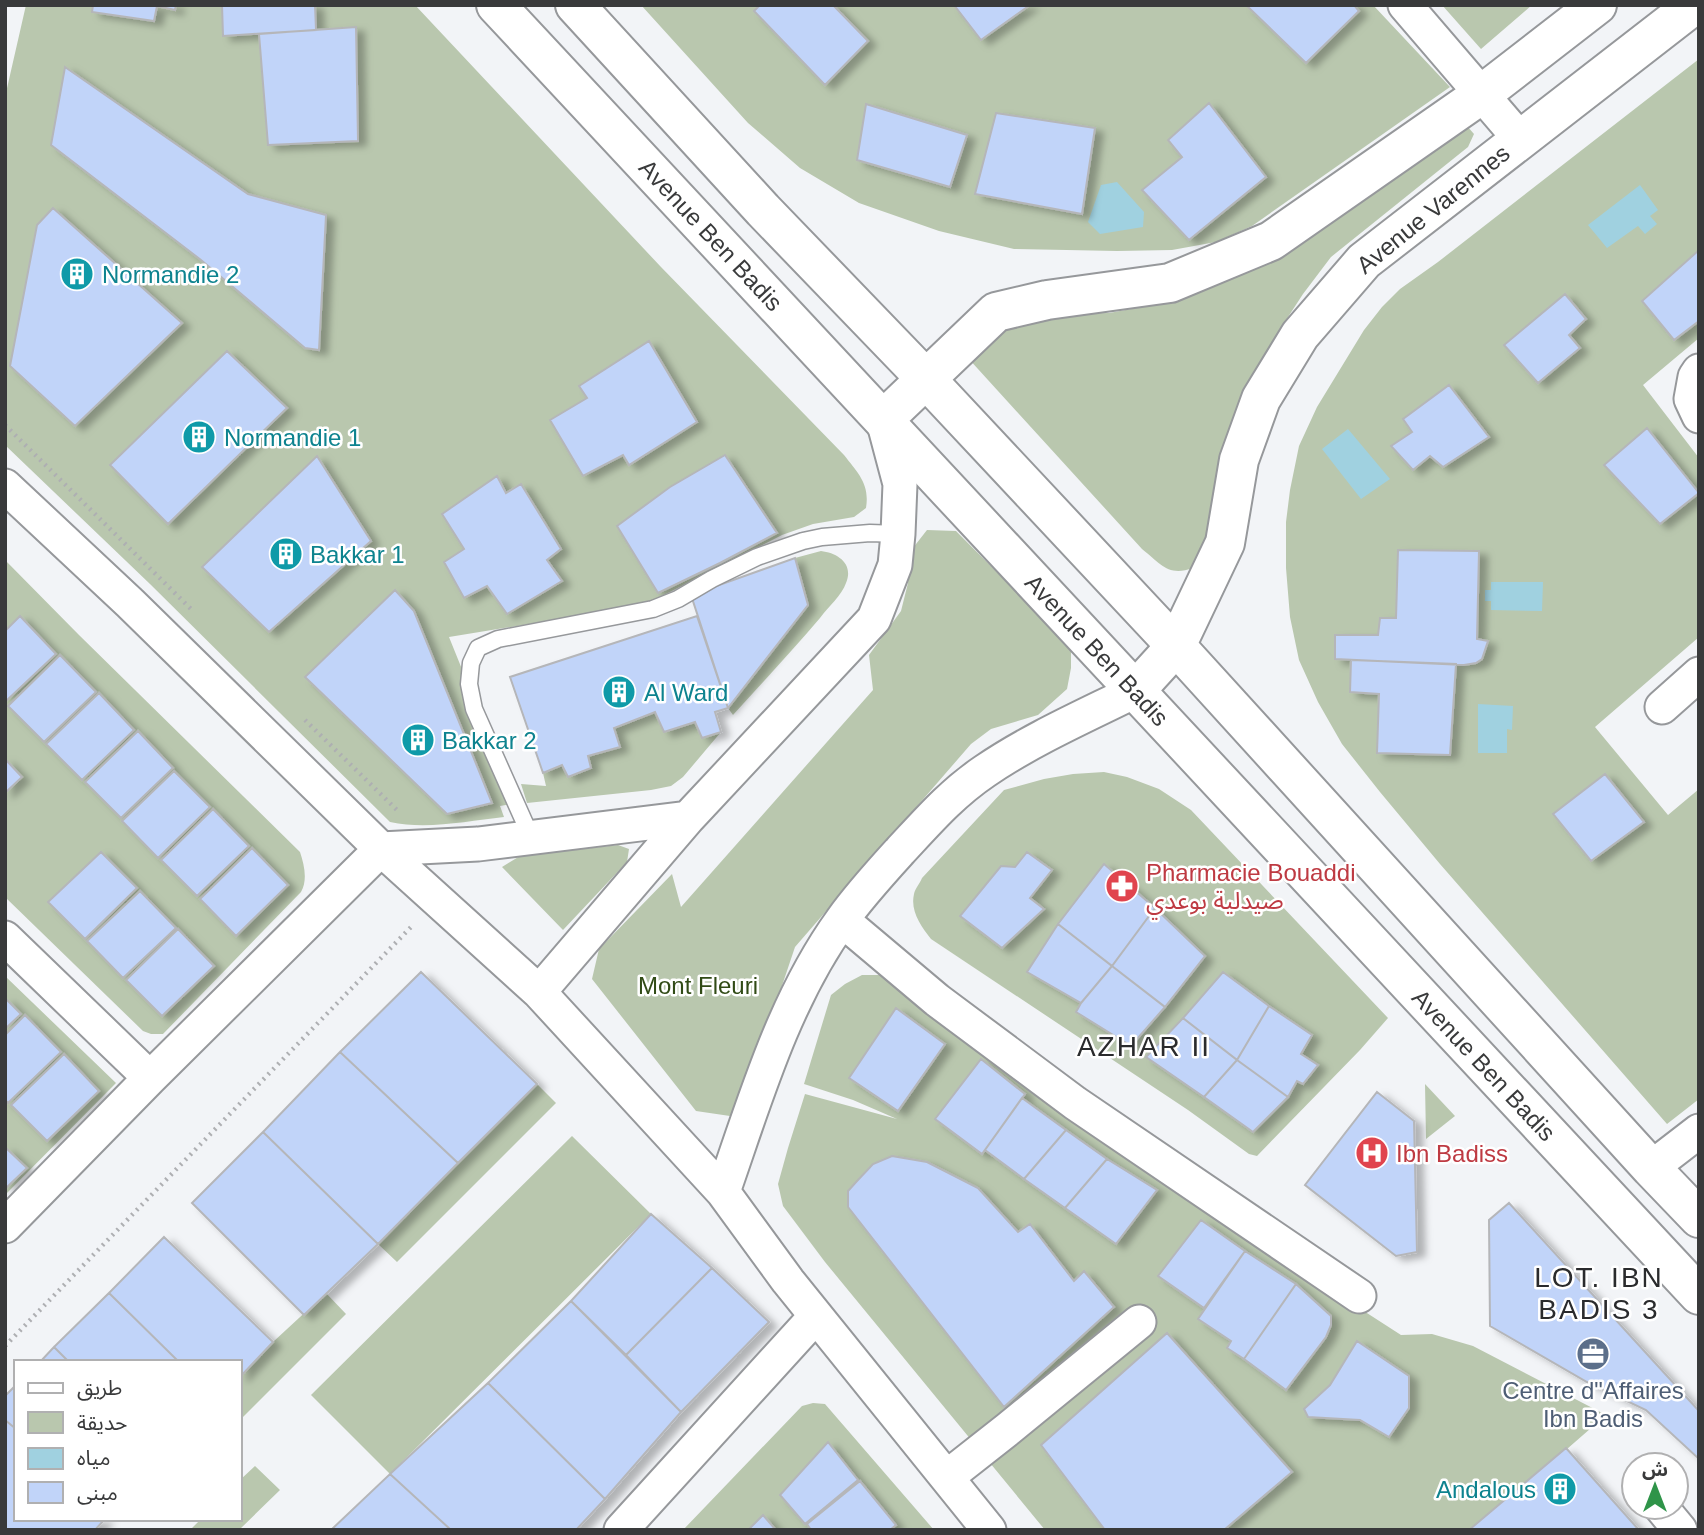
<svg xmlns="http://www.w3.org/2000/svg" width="1704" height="1535" font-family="Arial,'Noto Sans Arabic',sans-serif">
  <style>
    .green { fill: #b9c7ae }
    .water { fill: #a0d1e0 }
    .building { fill: #c1d4f9; stroke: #b5b6b9; stroke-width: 2; filter: url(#shadow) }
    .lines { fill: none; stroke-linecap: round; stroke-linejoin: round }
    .lane-casing { stroke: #96989b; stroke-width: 19 }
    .street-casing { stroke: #96989b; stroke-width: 37 }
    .secondary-casing { stroke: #96989b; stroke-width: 42 }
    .path { stroke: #aeafb2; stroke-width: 4.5; stroke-dasharray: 2 5; stroke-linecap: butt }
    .lane { stroke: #fff; stroke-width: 16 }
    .street { stroke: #fff; stroke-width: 33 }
    .secondary { stroke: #fff; stroke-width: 38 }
    .labels { text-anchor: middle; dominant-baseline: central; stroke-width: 5; stroke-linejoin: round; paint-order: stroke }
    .street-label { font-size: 24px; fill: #393a3b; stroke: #fff }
    .culture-label { font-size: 24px; fill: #0d838f; stroke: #fff; text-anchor: start }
    .health-label { font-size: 24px; fill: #be3a42; stroke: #fff; text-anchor: start }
    .park-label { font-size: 24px; fill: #314b16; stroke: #fff }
    .service-label { font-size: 24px; fill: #4e5e75; stroke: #fff }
    .quarter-label { font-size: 28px; letter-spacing: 2px; fill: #2a2b2d; stroke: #fff }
  </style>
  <defs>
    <filter id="shadow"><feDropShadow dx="8" dy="4.5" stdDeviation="3.5" flood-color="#0004"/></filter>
  </defs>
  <rect width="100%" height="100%" fill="#f2f4f7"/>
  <path class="green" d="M 26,5 L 415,5 L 661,267 L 844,455 C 858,473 870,484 866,508 L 854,517 L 813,524 L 782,535 L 658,598 L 627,608 L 449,637 L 516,803 L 500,806 L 504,817 C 467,821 427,830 390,822 L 150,584 L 5,445 L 5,97 Z
    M 641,5 L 1373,5 L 1450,87 L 1252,226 L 1216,242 L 1172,250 L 1117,251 L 1014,249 L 939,231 L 859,203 L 800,168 L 748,123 Z
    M 1442,5 L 1532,5 L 1481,49 Z
    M 1699,59 L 1699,338 L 1643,385 L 1699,458 L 1699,637 L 1595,727 L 1668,815 L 1699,789 L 1699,1099 L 1667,1124 L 1440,864 L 1380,792 L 1342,744 L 1318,702 L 1299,660 L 1290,617 L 1286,568 L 1286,522 L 1290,490 L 1299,446 L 1317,407 L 1364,330 L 1382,307 L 1400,289 L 1438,262 Z
    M 1467,126 L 1474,134 L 1468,147 L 1331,257 L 1303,294 L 1275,337 L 1251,383 L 1226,448 L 1214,492 L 1207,538 L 1193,568 C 1168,577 1161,564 1142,549 L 968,358 L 971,339 L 1044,314 L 1109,313 L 1175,301 L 1294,247 L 1318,233 L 1418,160 Z
    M 927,530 L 956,531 L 1071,647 L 1071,668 L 1067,689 L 1038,715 L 991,729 L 971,744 L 795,947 L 742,1105 L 730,1116 L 696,1111 L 592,979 L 599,949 L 672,874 L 681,907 L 873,690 L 869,655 L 901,611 L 908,583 L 909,553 Z
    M 821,551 C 838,553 854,564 846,583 C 842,595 828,607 820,618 C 792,651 762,683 733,715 L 728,708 L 808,605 L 795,558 Z
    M 5,560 L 79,635 L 300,852 C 304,864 308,880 301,892 L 163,1034 L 151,1034 L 143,1031 L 5,897 Z
    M 655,712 L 665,732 L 695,722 L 702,737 L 721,732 L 683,777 L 671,786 L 651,790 L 527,803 L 521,784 L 546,786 L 543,773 L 562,765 L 568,777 L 591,768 L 588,756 L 620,747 L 614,728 Z
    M 1104,772 L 1127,777 L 1159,789 L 1191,810 L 1388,1018 L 1360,1050 L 1257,1156 L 1249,1154 L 1188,1110 L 931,939 C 921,926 910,911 914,894 C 915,889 920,883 922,878 L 1004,790 L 1044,779 L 1073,774 Z
    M 618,845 L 629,849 L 627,862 L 563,930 L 502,867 L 520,856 Z
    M 862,975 L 884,975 L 1308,1275 L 1401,1335 L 1432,1334 L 1473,1346 L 1606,1415 L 1567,1449 L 1639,1530 L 1045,1530 L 825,1262 L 783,1206 L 778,1184 L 788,1148 L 805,1094 L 897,1119 L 853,1100 L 804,1084 L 831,995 L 845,984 Z
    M 5,976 L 116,1083 L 5,1195 Z
    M 537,1084 L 556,1103 L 397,1262 L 378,1244 Z
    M 1425,1084 L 1455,1116 L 1426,1139 Z
    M 572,1136 L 651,1214 L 390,1474 L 311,1395 Z
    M 326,1293 L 346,1314 L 240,1420 L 240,1377 L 273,1342 Z
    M 813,1403 L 825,1404 L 934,1530 L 683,1530 L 802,1406 Z
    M 255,1466 L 280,1490 L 239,1530 L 190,1530 L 201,1519 L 240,1519 L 240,1480 Z"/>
  <path class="water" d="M 1117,182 L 1144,212 L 1143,227 L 1100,234 L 1088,222 L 1101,185 Z
    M 1640,185 L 1658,210 L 1650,216 L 1657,224 L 1645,234 L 1638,226 L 1607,248 L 1588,225 Z
    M 1348,429 L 1390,479 L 1361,499 L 1322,449 Z
    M 1491,582 L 1543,582 L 1542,611 L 1491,610 L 1491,601 L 1485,601 L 1485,590 L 1491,590 Z
    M 1478,704 L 1513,706 L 1512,730 L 1507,729 L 1507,753 L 1478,753 Z"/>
  <path class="building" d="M 93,5 L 176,5 L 175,10 L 157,6 L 154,21 L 92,12 Z
    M 222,5 L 315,5 L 316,30 L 223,36 Z
    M 760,5 L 833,5 L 868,41 L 825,85 L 754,11 Z
    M 954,5 L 1030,5 L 981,40 Z
    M 1246,5 L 1354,5 L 1359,11 L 1306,63 Z
    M 356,27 L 358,141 L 268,145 L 259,34 Z
    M 65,67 L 248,194 L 326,215 L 319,350 L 305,348 L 201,260 L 51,145 Z
    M 1209,103 L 1266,177 L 1189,240 L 1142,190 L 1182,157 L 1168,140 Z
    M 866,104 L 967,135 L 950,187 L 857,160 Z
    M 996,113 L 1095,128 L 1082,214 L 975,194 Z
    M 53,208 L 182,323 L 75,426 L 10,366 L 37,225 Z
    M 1699,250 L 1699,321 L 1674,340 L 1642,301 Z
    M 1565,294 L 1586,319 L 1569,335 L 1580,348 L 1538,383 L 1504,345 Z
    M 649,341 L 697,422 L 629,465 L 623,455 L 583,476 L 550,420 L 587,398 L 579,386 Z
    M 227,351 L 287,408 L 168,524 L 110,465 Z
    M 1449,385 L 1489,437 L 1443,467 L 1430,456 L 1413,470 L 1391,446 L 1412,432 L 1403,419 Z
    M 1647,428 L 1699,493 L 1660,524 L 1604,465 Z
    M 725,455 L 777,533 L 720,563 L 658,593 L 617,526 L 670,487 Z
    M 317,456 L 371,541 L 269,632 L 202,567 Z
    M 497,476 L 506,493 L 521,484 L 561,549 L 547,560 L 562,581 L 507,614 L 487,586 L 464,598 L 444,562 L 464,549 L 442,514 Z
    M 1398,550 L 1479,551 L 1477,639 L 1488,641 L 1482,659 L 1476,663 L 1464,665 L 1335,659 L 1335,635 L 1378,635 L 1380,618 L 1396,618 Z
    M 795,558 L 808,605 L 728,708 L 691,595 Z
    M 395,590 L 414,611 L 492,803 L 447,814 L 305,677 Z
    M 20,616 L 56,654 L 5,702 L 5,631 Z
    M 697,616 L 728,708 L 715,712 L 721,732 L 702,738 L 695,722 L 664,732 L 655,712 L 614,728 L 620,747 L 588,756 L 591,768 L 568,777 L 562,765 L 543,773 L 510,677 Z
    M 60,655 L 96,692 L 44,742 L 8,706 Z
    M 1351,660 L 1456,664 L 1450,755 L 1377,753 L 1379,694 L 1350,692 Z
    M 99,693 L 134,730 L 82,780 L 46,744 Z
    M 138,731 L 173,768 L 121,818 L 85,782 Z
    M 5,759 L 22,777 L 5,793 Z
    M 174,771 L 210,807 L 158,858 L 122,821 Z
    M 1605,774 L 1644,822 L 1591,861 L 1553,814 Z
    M 213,809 L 249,846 L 197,896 L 161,860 Z
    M 252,848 L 288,885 L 236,936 L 200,899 Z
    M 101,852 L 137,888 L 85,939 L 48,902 Z
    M 1027,852 L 1052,870 L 1030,898 L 1044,909 L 1002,948 L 960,916 L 1001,866 L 1015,867 Z
    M 1104,864 L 1155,908 L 1112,966 L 1058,924 Z
    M 140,891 L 176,928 L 123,978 L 87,941 Z
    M 1155,908 L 1205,956 L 1165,1007 L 1112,966 Z
    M 1058,924 L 1112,966 L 1081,1003 L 1027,972 Z
    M 178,929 L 214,966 L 162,1016 L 126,980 Z
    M 1112,966 L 1165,1007 L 1131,1046 L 1076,1012 L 1081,1003 Z
    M 421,972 L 537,1084 L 458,1163 L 340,1052 Z
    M 1223,972 L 1269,1006 L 1237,1060 L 1183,1018 Z
    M 5,998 L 21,1014 L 5,1029 Z
    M 1269,1006 L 1312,1035 L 1301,1054 L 1318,1065 L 1303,1084 L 1297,1081 L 1288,1097 L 1237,1060 Z
    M 896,1008 L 945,1044 L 898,1111 L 849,1078 Z
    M 25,1015 L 61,1052 L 8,1103 L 5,1100 L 5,1035 Z
    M 1183,1018 L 1237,1060 L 1204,1097 L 1146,1057 Z
    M 340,1052 L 458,1163 L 378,1244 L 263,1132 Z
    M 64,1054 L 99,1091 L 47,1141 L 11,1105 Z
    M 981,1059 L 1025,1094 L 982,1154 L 935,1119 Z
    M 1237,1060 L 1288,1097 L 1253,1132 L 1204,1097 Z
    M 1377,1092 L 1414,1121 L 1417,1252 L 1396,1256 L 1305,1185 Z
    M 1022,1098 L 1066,1130 L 1024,1179 L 985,1150 Z
    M 1066,1130 L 1107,1159 L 1065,1208 L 1024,1179 Z
    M 263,1132 L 378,1244 L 304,1315 L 192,1203 Z
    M 5,1147 L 27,1168 L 5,1189 Z
    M 892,1156 L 927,1162 L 978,1188 L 1018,1232 L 1030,1224 L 1074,1281 L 1084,1271 L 1114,1307 L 1004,1407 L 848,1207 L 848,1191 L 857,1181 L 873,1164 Z
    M 1107,1159 L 1157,1190 L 1116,1244 L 1065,1208 Z
    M 1509,1203 L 1699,1411 L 1699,1459 L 1646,1410 L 1587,1382 L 1490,1326 L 1489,1220 Z
    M 651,1214 L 712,1268 L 626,1355 L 571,1301 Z
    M 1201,1220 L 1245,1251 L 1204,1308 L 1158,1276 Z
    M 164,1237 L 273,1342 L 240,1377 L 240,1362 L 179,1362 L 109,1293 Z
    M 1245,1251 L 1296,1284 L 1244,1359 L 1227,1348 L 1231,1341 L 1198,1319 Z
    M 712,1268 L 769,1322 L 681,1412 L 626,1355 Z
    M 1296,1284 L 1331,1316 L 1331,1325 L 1326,1337 L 1286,1390 L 1244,1359 Z
    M 109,1293 L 179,1362 L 69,1362 L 54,1347 Z
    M 571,1301 L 681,1412 L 605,1499 L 488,1383 Z
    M 1167,1333 L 1292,1472 L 1224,1530 L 1105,1530 L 1041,1445 Z
    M 1357,1341 L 1409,1376 L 1409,1408 L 1389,1437 L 1360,1420 L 1308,1417 L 1304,1409 L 1330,1385 Z
    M 54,1347 L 69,1362 L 40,1362 Z
    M 488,1383 L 605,1499 L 576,1530 L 451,1530 L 390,1474 Z
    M 16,1385 L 16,1429 L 5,1420 L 5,1396 Z
    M 5,1420 L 16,1429 L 16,1519 L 105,1519 L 95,1530 L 5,1530 Z
    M 828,1442 L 858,1480 L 805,1524 L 780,1495 Z
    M 1566,1448 L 1639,1530 L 1469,1530 Z
    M 390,1474 L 451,1530 L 331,1530 Z
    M 860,1481 L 896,1525 L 890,1530 L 811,1530 L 807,1524 Z
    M 763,1515 L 776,1530 L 748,1530 Z"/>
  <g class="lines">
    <defs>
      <path id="lane" d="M 531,837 L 474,709 L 469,684 L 471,663 L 478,648 L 498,639 L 653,609 L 678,599 L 712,579 L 757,557 L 803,541 L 822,537 L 870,533 L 898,534"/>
      <path id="street" d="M 1405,5 L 1520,139
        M 1699,371 L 1695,377 L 1691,399 L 1699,416
        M 5,486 L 130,603 L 381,849 L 539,992 L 723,1192 L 788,1281 L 989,1530
        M 1662,707 L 1699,674
        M 842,920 L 937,1000 L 1075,1103 L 1359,1296
        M 5,938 L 150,1078
        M 539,992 L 688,818 L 874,619 L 895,565 L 898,534 L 900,484 L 883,420
        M 1651,1168 L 1699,1131
        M 723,1192 C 755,1100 784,1000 842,920 C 859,896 880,873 900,851 C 928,821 951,794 985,771 C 1032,739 1085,716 1135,691
        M 5,1226 L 150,1078 L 381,849 L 478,844 L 688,818
        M 947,1477 L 1008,1429 L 1139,1322
        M 1661,1507 L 1680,1530
        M 621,1530 L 816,1316"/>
      <path id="secondary" d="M 496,5 L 1699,1295
        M 575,5 L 763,210 L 926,379 L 1176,646 L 1651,1168 L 1699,1218
        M 883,420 L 996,312 L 1047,300 L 1170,283 L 1271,241 L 1482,94 L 1597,5
        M 1135,691 L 1176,646 L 1225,543 L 1239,460 L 1261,399 L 1300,335 L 1364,261 L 1694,5"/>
    </defs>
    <use href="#lane" class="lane-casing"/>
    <use href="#street" class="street-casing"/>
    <use href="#secondary" class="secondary-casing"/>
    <path class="path" d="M 5,425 L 191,609
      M 305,720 L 399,812
      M 5,1346 L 412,926"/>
    <use href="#lane" class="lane"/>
    <use href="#street" class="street"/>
    <use href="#secondary" class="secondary"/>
  </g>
  <defs>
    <symbol id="building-disc" viewBox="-11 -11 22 22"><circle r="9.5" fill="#0f9aa8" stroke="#fff"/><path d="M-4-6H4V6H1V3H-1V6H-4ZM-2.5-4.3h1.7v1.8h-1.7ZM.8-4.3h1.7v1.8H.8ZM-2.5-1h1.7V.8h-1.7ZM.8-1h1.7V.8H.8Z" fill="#fff"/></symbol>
    <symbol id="pharmacy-disc" viewBox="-11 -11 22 22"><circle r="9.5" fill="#e0444e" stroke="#fff"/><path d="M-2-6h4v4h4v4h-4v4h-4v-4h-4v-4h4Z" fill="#fff"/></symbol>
    <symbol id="hospital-disc" viewBox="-11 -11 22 22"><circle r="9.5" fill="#e0444e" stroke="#fff"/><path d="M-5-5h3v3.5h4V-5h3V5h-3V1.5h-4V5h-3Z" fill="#fff"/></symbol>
    <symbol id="office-disc" viewBox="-11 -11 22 22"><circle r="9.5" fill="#5c6f8a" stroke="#fff"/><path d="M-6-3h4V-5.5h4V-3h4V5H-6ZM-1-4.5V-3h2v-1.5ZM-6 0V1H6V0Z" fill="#fff"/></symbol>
  </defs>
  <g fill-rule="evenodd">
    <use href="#building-disc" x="58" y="255" width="38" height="38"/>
    <use href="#building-disc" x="180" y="418" width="38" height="38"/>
    <use href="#building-disc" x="267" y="535" width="38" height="38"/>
    <use href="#building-disc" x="600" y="673" width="38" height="38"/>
    <use href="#building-disc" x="399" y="721" width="38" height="38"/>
    <use href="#pharmacy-disc" x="1103" y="867" width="38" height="38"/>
    <use href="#hospital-disc" x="1353" y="1134" width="38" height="38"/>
    <use href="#office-disc" x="1574" y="1335" width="38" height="38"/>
    <use href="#building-disc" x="1541" y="1470" width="38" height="38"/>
  </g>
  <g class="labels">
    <g class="street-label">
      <text transform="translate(1433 209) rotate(-39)">Avenue Varennes</text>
      <text transform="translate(711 235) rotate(47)">Avenue Ben Badis</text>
      <text transform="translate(1097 650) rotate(47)">Avenue Ben Badis</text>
      <text transform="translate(1484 1065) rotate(47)">Avenue Ben Badis</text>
    </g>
    <g class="culture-label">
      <text x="102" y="274">Normandie 2</text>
      <text x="224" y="437">Normandie 1</text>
      <text x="310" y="554">Bakkar 1</text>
      <text x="644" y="692">Al Ward</text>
      <text x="442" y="740">Bakkar 2</text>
      <text x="1536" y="1489" text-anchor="end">Andalous</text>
    </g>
    <g class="health-label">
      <text x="1146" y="872">Pharmacie Bouaddi<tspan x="1146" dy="28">صيدلية بوعدي</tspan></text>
      <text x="1396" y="1153">Ibn Badiss</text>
    </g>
    <g class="park-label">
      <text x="698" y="985">Mont Fleuri</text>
    </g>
    <g class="service-label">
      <text x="1593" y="1390">Centre d"Affaires<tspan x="1593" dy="28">Ibn Badis</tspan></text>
    </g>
    <g class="quarter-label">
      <text x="1144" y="1046">AZHAR II</text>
      <text x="1599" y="1277">LOT. IBN<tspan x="1599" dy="32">BADIS 3</tspan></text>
    </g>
  </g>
  <rect width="1704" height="1535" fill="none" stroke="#393a3b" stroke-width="14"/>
  <rect x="14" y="1360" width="228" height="161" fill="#ffffff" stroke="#b0b0b1" stroke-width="2"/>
  <rect x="28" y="1383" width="35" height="10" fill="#ffffff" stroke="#b0b0b1" stroke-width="2"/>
  <text x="77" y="1395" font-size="21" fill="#393a3b">طريق</text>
  <rect x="28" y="1412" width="35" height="21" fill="#b9c7ae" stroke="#b0b0b1" stroke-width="2"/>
  <text x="77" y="1430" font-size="21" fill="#393a3b">حديقة</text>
  <rect x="28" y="1448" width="35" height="21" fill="#a0d1e0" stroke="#b0b0b1" stroke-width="2"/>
  <text x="77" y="1465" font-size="21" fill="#393a3b">مياه</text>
  <rect x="28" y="1482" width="35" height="21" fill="#c1d4f9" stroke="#b0b0b1" stroke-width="2"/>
  <text x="77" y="1500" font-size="21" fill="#393a3b">مبنى</text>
  <g transform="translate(1655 1486)"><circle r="33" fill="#ffffff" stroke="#b0b0b1" stroke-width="2"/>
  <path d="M0-5L12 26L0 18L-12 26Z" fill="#2f9449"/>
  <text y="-10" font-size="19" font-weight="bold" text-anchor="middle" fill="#393a3b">ش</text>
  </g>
</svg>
